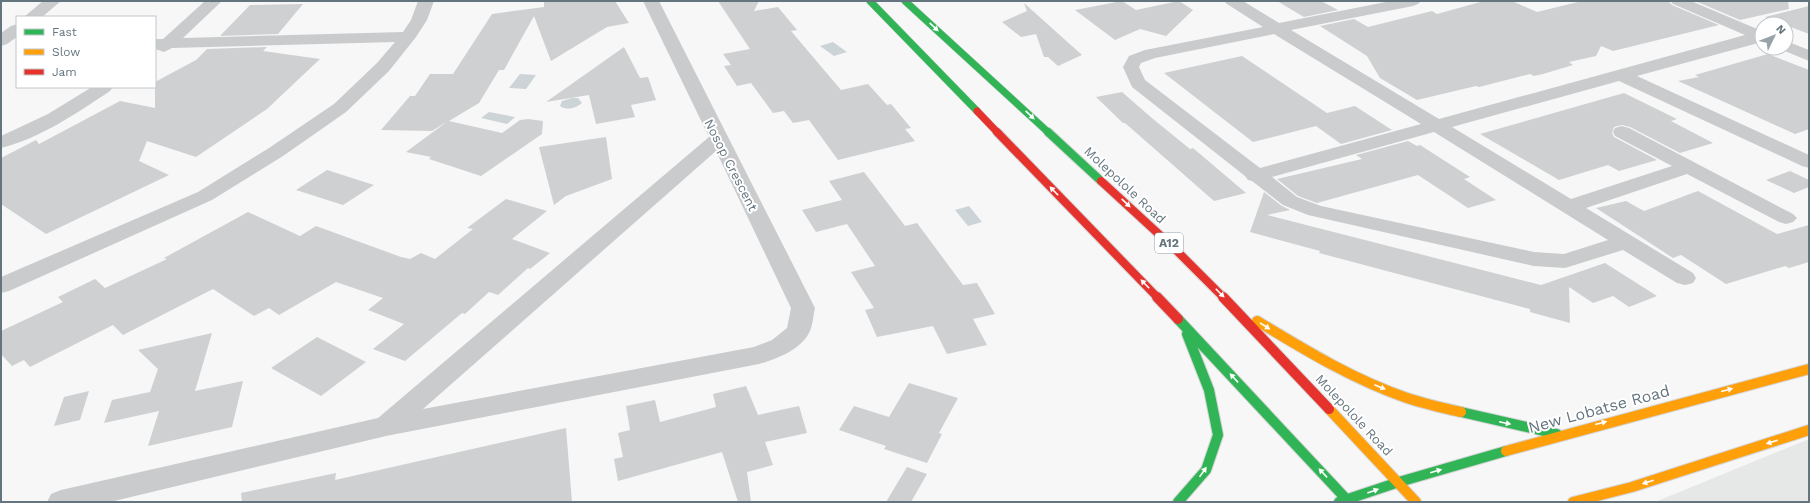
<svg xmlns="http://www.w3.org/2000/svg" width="1810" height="503" font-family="'Work Sans',sans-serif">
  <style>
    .built { fill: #e6e7e7 }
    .water { fill: #ccd4d7 }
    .building { fill: #ced0d1 }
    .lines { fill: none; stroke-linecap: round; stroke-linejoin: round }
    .fast-far2-casing { stroke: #d3d4d5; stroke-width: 8 }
    .fast-far1-casing { stroke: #d3d4d5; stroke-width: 10 }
    .fast-casing { stroke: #d3d4d5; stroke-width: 12 }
    .slow-casing { stroke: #d3d4d5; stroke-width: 12 }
    .jam-far2-casing { stroke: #d3d4d5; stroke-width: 8 }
    .jam-far1-casing { stroke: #d3d4d5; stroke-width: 10 }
    .jam-casing { stroke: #d3d4d5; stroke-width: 12 }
    .street { fill: #cacbcc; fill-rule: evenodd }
    .fast-far2 { stroke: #30b455; stroke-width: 7 }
    .fast-far1 { stroke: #30b455; stroke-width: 8 }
    .fast { stroke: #30b455; stroke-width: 10 }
    .slow { stroke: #ff9f0a; stroke-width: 10 }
    .jam-far2 { stroke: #e5322d; stroke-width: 7 }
    .jam-far1 { stroke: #e5322d; stroke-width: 8 }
    .jam { stroke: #e5322d; stroke-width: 10 }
    .oneway { fill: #fff }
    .labels { text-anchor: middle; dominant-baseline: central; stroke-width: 4; stroke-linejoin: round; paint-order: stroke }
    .shield { fill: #fff; stroke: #939ea5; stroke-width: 1 }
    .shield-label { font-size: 12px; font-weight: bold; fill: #65757f }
    .street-label { font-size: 13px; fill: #65757f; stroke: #fff }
    .near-street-label { font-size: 16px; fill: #65757f; stroke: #fff }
  </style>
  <rect width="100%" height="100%" fill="#f7f7f7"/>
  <path class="built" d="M 1809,439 L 1809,502 L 1655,502 Z"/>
  <path class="water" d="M 833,42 L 847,52 L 834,56 L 820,46 Z
    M 520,74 L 536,75 L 526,89 L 509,88 Z
    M 572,98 L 578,98 L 582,103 C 576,108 567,111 560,106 L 562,101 Z
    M 489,112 L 515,117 L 507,124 L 481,118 Z
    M 969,206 L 982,222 L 968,226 L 955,210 Z"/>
  <path class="building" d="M 544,1 L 615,1 L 629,23 L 607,27 L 551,61 L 534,16 L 504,70 L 499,70 L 479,103 L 449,121 L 502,133 L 520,120 L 528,119 L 543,121 L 542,134 L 481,176 L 429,159 L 431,157 L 406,152 L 448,121 L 432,131 L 381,130 L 410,96 L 415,96 L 430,74 L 453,74 L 492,14 L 544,7 Z
    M 718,1 L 759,1 L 754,11 L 778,7 L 797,30 L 791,31 L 841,90 L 868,84 L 887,105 L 891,104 L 911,128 L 905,129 L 915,141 L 838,160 L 809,120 L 793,123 L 784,111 L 773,113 L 751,83 L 737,86 L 724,66 L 731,65 L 723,54 L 750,49 Z
    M 1122,1 L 1136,10 L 1179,1 L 1193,10 L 1166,36 L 1140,29 L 1115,40 L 1075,10 Z
    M 1277,1 L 1321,1 L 1338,10 L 1304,17 Z
    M 1484,1 L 1512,1 L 1537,12 L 1582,1 L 1668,1 L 1672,5 L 1719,25 L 1613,51 L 1601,46 L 1596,56 L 1569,62 L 1573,65 L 1543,74 L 1534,76 L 1530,74 L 1479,87 L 1476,86 L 1417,100 L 1380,78 L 1367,56 L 1320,26 L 1354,19 L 1368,27 L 1432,11 L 1437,14 Z
    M 1695,1 L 1788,1 L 1789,9 L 1740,20 Z
    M 1024,3 L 1082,55 L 1058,66 L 1048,57 L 1044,57 L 1036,34 L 1021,37 L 1002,22 L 1027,11 Z
    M 303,4 L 278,34 L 220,36 L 250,5 Z
    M 1809,6 L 1809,34 L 1765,17 Z
    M 267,47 L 263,51 L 320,59 L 267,109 L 196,157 L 147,141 L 139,161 L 169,175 L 46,234 L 1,204 L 1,158 L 36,140 L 39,144 L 120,101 L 155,108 L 155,82 L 196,60 L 207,49 Z
    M 624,47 L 640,78 L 648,77 L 656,100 L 631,105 L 635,117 L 596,124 L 589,95 L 546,102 Z
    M 1768,54 L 1809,70 L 1809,129 L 1795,134 L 1678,81 L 1699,77 L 1695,75 Z
    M 1242,56 L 1327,113 L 1355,106 L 1392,130 L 1341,144 L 1316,126 L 1253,142 L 1164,73 Z
    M 1122,92 L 1153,119 L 1190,149 L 1193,148 L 1246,193 L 1214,201 L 1125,123 L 1123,123 L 1096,97 Z
    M 1624,93 L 1677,119 L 1671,121 L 1713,143 L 1680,153 L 1630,127 L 1622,125 L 1614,127 L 1612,133 L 1614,137 L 1657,160 L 1619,171 L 1608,165 L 1559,180 L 1480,134 Z
    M 606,137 L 612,179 L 566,196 L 554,205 L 539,147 Z
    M 1408,141 L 1417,146 L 1420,145 L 1470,177 L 1464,179 L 1496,200 L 1468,208 L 1418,175 L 1317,203 L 1298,196 L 1277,179 L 1362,159 L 1356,155 Z
    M 327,170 L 374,185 L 343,205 L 296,190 Z
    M 1790,171 L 1809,180 L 1809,187 L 1794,193 L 1766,180 Z
    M 864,172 L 905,226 L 917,223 L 963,285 L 977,283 L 995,314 L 973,319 L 987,345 L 947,354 L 933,326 L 877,337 L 865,310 L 874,308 L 851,272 L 875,266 L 847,224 L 816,232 L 802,210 L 842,200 L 829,181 Z
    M 1698,191 L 1777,234 L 1809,225 L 1809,262 L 1789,268 L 1785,266 L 1726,284 L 1681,255 L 1673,258 L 1596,208 L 1626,201 L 1644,211 Z
    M 1264,192 L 1282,206 L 1290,210 L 1267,215 L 1541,285 L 1605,263 L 1657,296 L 1629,307 L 1613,296 L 1593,303 L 1569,287 L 1570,323 L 1530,312 L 1530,309 L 1319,253 L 1320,251 L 1250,232 Z
    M 506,199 L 547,211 L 512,239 L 550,253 L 530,269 L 528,268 L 498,295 L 489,292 L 465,314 L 462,313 L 405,361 L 373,349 L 404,324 L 368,310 L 383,298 L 336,282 L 279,315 L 269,308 L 254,316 L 213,289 L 123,335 L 113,325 L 30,367 L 24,360 L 12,366 L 1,354 L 1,331 L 63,302 L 58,297 L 95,279 L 105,288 L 167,259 L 164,258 L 248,212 L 300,236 L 316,226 L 401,257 L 410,259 L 421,253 L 435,259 L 473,229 L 467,228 Z
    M 212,333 L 195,391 L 243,381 L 232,427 L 148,446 L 159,411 L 104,423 L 112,400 L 150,392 L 158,369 L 138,350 Z
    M 317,337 L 366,362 L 321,396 L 271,368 Z
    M 909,383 L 958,398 L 939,433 L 942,434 L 927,463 L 884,449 L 886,446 L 839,430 L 854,406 L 889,417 Z
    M 746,386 L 758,415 L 799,406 L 807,433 L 765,442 L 773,465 L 747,472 L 751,502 L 738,502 L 722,452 L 618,481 L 614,459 L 623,457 L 618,433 L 630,430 L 626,406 L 655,400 L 660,422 L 716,407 L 713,394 Z
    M 89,391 L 80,420 L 54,426 L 64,397 Z
    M 566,428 L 572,502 L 242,502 L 241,493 L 336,473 L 335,480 Z
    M 907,467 L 927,474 L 911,502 L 886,502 Z"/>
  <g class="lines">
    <defs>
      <path id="fast-far2" d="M 870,1 L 977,111
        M 905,1 L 1049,133"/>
      <path id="fast-far1" d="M 1048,132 L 1101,181"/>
      <path id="fast" d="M 1178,319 L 1349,502
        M 1461,412 L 1557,434
        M 1178,502 L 1206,470 L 1218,435 L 1209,390 L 1187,334
        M 1339,502 L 1399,482 L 1506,451"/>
      <path id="slow" d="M 1257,321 C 1305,350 1354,380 1407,398 C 1425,404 1443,408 1461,412
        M 1329,409 L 1416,502
        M 1506,451 L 1809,369
        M 1573,502 L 1632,487 L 1809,430"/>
      <path id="jam-far2" d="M 977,111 L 998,133"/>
      <path id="jam-far1" d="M 997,132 L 1158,298
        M 1101,181 L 1175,249 L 1224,298"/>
      <path id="jam" d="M 1157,297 L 1178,319
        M 1223,297 L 1329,409"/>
    </defs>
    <use href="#fast-far2" class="fast-far2-casing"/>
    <use href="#fast-far1" class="fast-far1-casing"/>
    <use href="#fast" class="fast-casing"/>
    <use href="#slow" class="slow-casing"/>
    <use href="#jam-far2" class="jam-far2-casing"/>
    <use href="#jam-far1" class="jam-far1-casing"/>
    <use href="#jam" class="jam-casing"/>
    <path class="street" d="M 43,1 L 61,1 L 42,17 L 24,17 Z
      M 205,1 L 222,1 L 183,38 L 403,32 L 411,20 L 418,1 L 434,1 L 427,20 L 416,37 L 389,71 L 346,112 L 283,156 L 212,200 L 9,291 L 1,293 L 1,277 L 198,192 L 269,148 L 334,104 L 377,63 L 395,42 L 172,48 L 164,52 L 155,49 L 155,39 L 163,39 Z
      M 643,1 L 659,1 L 815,308 C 813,316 813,326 809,333 C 800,350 777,359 759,364 L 386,436 L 110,502 L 47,502 L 51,494 L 61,490 L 378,418 L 709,137 ZM 716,151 L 791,308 L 787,328 L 772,340 L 754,347 L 423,409 Z
      M 1224,1 L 1243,1 L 1279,23 L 1391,1 L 1421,1 L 1418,4 L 1413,6 L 1291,30 L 1439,119 L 1745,35 L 1673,4 L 1670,1 L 1691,1 L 1762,31 L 1762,42 L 1637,76 L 1809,155 L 1809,168 L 1802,166 L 1619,81 L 1452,127 L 1571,199 L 1672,166 L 1615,136 L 1613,132 L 1615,128 L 1622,126 L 1629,128 L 1793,214 L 1797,218 L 1793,222 L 1786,224 L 1779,222 L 1687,174 L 1586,208 L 1693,273 L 1696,278 L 1693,283 L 1685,285 L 1677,283 L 1623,250 L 1565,268 L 1534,266 L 1308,215 L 1283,205 L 1252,181 L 1248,180 L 1245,176 L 1132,87 L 1123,67 L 1129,56 L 1145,50 L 1263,27 L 1227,4 ZM 1274,34 L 1421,124 L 1260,168 L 1145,80 L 1139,67 L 1141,63 L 1155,58 ZM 1434,132 L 1608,240 L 1564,254 L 1534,252 L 1321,206 L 1297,197 L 1272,177 Z
      M 17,24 L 17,37 L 7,44 L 1,46 L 1,33 L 11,26 Z
      M 1786,41 L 1809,50 L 1809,61 L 1780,49 L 1779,48 L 1786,48 Z
      M 92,87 L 113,87 L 110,91 C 77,113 41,138 1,148 L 1,136 L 48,114 Z"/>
    <use href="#fast-far2" class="fast-far2"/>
    <use href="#fast-far1" class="fast-far1"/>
    <use href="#fast" class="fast"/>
    <use href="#slow" class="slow"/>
    <use href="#jam-far2" class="jam-far2"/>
    <use href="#jam-far1" class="jam-far1"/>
    <use href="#jam" class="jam"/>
  </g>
  <defs><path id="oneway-solid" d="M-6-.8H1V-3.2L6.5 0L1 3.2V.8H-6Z"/></defs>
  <g class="oneway">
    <use href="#oneway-solid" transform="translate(934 27) rotate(43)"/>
    <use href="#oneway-solid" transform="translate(1030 115) rotate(43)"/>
    <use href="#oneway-solid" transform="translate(1054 191) rotate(-134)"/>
    <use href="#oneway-solid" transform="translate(1126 203) rotate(43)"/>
    <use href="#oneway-solid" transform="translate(1145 284) rotate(-134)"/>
    <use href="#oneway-solid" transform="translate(1220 293) rotate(45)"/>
    <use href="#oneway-solid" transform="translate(1265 326) rotate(32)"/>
    <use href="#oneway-solid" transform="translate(1234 378) rotate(-133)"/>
    <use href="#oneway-solid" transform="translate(1380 387) rotate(23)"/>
    <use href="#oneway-solid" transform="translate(1727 390) rotate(-15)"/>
    <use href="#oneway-solid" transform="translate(1505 423) rotate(12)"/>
    <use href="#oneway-solid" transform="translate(1601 423) rotate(-15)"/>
    <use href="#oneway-solid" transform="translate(1772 442) rotate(162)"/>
    <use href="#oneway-solid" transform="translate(1436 471) rotate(-16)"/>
    <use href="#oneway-solid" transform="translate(1203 472) rotate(-55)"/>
    <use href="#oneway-solid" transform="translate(1323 473) rotate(-133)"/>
    <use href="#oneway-solid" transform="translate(1648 482) rotate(162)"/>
    <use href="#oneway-solid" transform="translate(1373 491) rotate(-20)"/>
  </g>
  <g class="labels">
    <rect class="shield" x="1155" y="233" width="28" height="20" rx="3"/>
    <g class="shield-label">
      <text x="1169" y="243">A12</text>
    </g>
    <g class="street-label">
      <text transform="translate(731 165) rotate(63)">Nosop Crescent</text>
      <text transform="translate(1125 185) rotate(43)">Molepolole Road</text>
      <text transform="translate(1354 415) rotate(47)">Molepolole Road</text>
    </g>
    <g class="near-street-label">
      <text transform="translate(1599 409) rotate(-15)">New Lobatse Road</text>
    </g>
  </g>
  <rect width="1810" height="503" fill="none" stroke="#65757f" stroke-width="4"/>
  <rect x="16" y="16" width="140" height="72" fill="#ffffff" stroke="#c1c8cc"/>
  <rect x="24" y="29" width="20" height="6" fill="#30b455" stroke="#c1c8cc"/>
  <text x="52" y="36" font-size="12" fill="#65757f">Fast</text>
  <rect x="24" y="49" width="20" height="6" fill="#ff9f0a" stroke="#c1c8cc"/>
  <text x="52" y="56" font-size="12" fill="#65757f">Slow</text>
  <rect x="24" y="69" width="20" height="6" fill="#e5322d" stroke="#c1c8cc"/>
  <text x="52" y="76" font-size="12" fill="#65757f">Jam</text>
  <g transform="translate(1774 36) rotate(47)"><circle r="19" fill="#ffffff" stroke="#c1c8cc"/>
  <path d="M0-3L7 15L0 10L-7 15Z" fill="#98a2a9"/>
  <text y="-6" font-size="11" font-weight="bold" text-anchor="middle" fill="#65757f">N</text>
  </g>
</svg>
